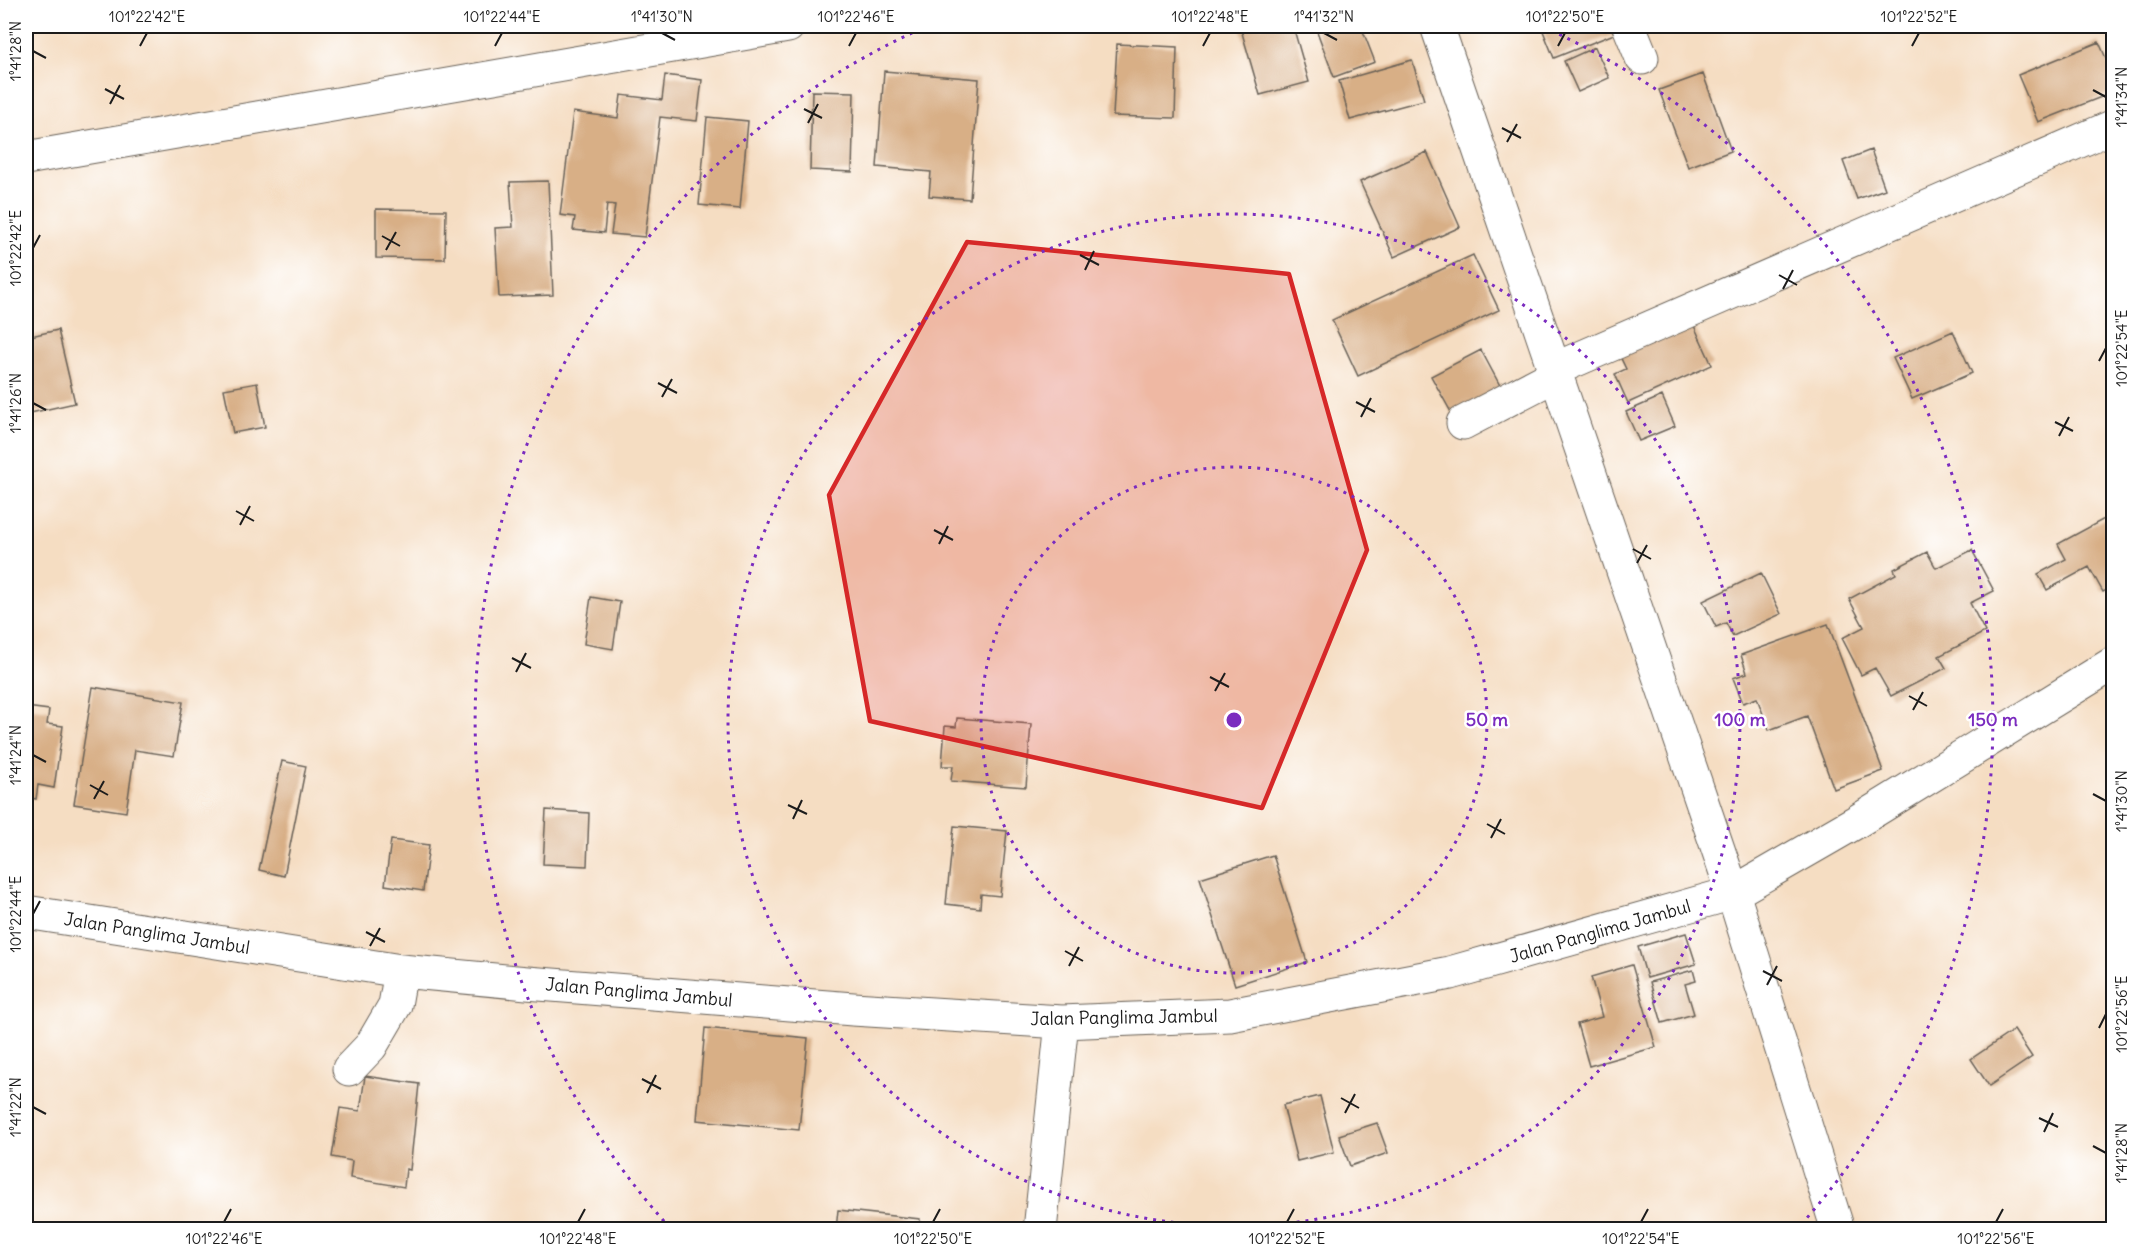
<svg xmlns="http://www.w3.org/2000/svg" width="2139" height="1255" font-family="Delius,sans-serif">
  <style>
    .building { fill: #d8af86 }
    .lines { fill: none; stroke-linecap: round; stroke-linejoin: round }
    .minor-casing { stroke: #686056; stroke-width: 35 }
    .minor { stroke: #fff; stroke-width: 33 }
    .marked { fill: #d62828; fill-opacity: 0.2; stroke: #d62828; stroke-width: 4.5; stroke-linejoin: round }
    .ticks { fill: none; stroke: #1c1c1c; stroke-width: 2 }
    .ring { fill: none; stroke: #7b2cbf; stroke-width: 3; stroke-dasharray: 3 6 }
    .labels { text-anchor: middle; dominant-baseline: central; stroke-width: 5; stroke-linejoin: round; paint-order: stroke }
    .street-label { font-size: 18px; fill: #1c1c1c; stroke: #fff }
    .centre { fill: #7b2cbf; stroke: #fff; stroke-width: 3 }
    .ring-label { font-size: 18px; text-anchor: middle; font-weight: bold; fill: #7b2cbf; stroke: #fff; stroke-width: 5; stroke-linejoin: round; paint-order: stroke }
    .neatline { fill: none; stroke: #1c1c1c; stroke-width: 2 }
    .ticks-label { font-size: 15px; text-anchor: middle; fill: #1c1c1c }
  </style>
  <rect width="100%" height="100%" fill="#fff"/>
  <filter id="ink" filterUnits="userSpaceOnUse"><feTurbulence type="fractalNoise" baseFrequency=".0167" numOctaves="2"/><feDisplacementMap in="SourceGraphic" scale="12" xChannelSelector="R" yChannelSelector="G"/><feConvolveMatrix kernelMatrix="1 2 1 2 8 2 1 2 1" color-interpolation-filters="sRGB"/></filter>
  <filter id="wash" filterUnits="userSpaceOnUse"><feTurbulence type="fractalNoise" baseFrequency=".008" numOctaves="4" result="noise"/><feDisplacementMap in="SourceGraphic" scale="24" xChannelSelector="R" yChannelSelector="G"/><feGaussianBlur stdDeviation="1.35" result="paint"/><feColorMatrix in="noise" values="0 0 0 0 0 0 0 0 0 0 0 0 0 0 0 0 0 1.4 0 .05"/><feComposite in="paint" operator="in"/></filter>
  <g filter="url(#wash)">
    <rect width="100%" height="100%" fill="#f5ddc2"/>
    <g id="blocks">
      <path class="building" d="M 1240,26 L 1293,26 L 1309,82 L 1260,95 Z
        M 1315,26 L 1361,26 L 1375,62 L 1334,77 Z
        M 1373,26 L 1390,26 L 1375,30 Z
        M 1541,26 L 1611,26 L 1614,34 L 1554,58 Z
        M 2099,42 L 2114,77 L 2114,92 L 2038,122 L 2018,75 Z
        M 1117,44 L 1177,47 L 1175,118 L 1113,116 Z
        M 1595,47 L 1609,78 L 1578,92 L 1564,61 Z
        M 1412,60 L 1424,100 L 1350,120 L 1339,81 Z
        M 884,71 L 979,79 L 970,199 L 929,196 L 931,172 L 877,167 Z
        M 1703,74 L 1731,151 L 1688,167 L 1659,90 Z
        M 665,75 L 702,80 L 697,121 L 660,117 L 645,237 L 611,234 L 615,205 L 607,204 L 604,233 L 573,230 L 575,217 L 560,215 L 573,112 L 618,118 L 621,95 L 662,100 Z
        M 812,91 L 854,92 L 852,172 L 810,170 Z
        M 707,117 L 748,121 L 740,209 L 699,205 Z
        M 1871,150 L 1885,189 L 1857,199 L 1843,161 Z
        M 1427,152 L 1460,227 L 1394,257 L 1360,182 Z
        M 548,181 L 553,295 L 499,297 L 495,228 L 513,227 L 510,182 Z
        M 376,209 L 446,210 L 445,259 L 376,258 Z
        M 1473,255 L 1499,310 L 1358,376 L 1332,320 Z
        M 1690,317 L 1712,365 L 1628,403 L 1615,374 L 1626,369 L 1617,350 Z
        M 58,330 L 75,403 L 26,414 L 26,337 Z
        M 1953,331 L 1972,373 L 1912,399 L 1893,358 Z
        M 1481,350 L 1505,395 L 1456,421 L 1431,376 Z
        M 257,383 L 265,427 L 233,433 L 224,389 Z
        M 1662,396 L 1675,426 L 1639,441 L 1626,412 Z
        M 2106,518 L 2114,532 L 2114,586 L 2103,592 L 2089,567 L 2047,590 L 2038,574 L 2066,559 L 2058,544 Z
        M 1972,550 L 1994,591 L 1970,603 L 1985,632 L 1939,656 L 1946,668 L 1891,696 L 1875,668 L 1861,675 L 1842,638 L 1864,627 L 1849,599 L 1896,574 L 1894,569 L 1927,552 L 1936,568 Z
        M 1761,573 L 1781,614 L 1733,636 L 1726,623 L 1716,627 L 1703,601 Z
        M 591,597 L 620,602 L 613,649 L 584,644 Z
        M 1828,624 L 1883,771 L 1834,789 L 1807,716 L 1769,730 L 1757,698 L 1743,703 L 1733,678 L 1747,673 L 1741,655 Z
        M 93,687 L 183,702 L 174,756 L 135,750 L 126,812 L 74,804 Z
        M 26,707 L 49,710 L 47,724 L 63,726 L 54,788 L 38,785 L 36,799 L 26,797 Z
        M 957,718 L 1031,724 L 1026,787 L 951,781 L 953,766 L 942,766 L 945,726 L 956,727 Z
        M 282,761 L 306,766 L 284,876 L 259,870 Z
        M 546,810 L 589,813 L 587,866 L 543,864 Z
        M 954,826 L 1007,831 L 1000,896 L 981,894 L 980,908 L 946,904 Z
        M 391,840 L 429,845 L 423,891 L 385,885 Z
        M 1273,855 L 1307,962 L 1235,985 L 1200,878 Z
        M 1686,933 L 1696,964 L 1647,978 L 1638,947 Z
        M 1632,965 L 1656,1047 L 1589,1066 L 1577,1024 L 1602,1017 L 1591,977 Z
        M 1693,970 L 1696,981 L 1685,984 L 1694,1014 L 1662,1023 L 1650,982 Z
        M 705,1028 L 808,1038 L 799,1130 L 697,1120 Z
        M 2014,1030 L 2032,1057 L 1989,1086 L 1971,1059 Z
        M 365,1076 L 419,1084 L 410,1170 L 406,1169 L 404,1187 L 350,1178 L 352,1161 L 332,1157 L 340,1108 L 360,1111 Z
        M 1320,1096 L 1334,1152 L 1297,1161 L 1283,1105 Z
        M 1377,1123 L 1388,1153 L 1350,1166 L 1339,1135 Z
        M 838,1210 L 920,1219 L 919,1230 L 836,1230 Z"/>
    </g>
  </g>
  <g filter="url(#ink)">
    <use href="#blocks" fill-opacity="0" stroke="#686056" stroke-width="1.5"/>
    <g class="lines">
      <defs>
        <path id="minor" d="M 1437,26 L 1733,893 L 1838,1230
          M 1629,26 L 1642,58
          M 26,158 L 788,26
          M 1555,369 L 2114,126
          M 1463,423 L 1557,374
          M 26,912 L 401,971 L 527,983 L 853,1009 L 1062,1022 L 1230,1015 L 1450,973 L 1733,893 L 1856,822 L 2114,663
          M 349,1069 L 371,1046 L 395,1005 L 401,971
          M 1040,1230 L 1062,1022"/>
      </defs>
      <use href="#minor" class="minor-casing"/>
      <use href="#minor" class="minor"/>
    </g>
  </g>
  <path class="marked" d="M 967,242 L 1289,274 L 1367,550 L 1262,808 L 870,721 L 829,495 Z"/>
  <path class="ticks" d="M 662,33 L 675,40M 1324,33 L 1337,40M 140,46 L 147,33M 495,46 L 502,33M 849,46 L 856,33M 1203,46 L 1210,33M 1558,46 L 1565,33M 1912,46 L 1919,33M 33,51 L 46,58M 105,89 L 124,99M 2093,90 L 2106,97M 110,104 L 120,85M 804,109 L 822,118M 808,123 L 818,104M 1502,128 L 1521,138M 1507,142 L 1517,124M 382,236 L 400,246M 33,248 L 40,235M 386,250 L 396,232M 1080,255 L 1099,265M 1085,270 L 1094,251M 1779,275 L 1797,285M 1783,289 L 1793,270M 2099,361 L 2106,348M 658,383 L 677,393M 662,397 L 672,379M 1356,402 L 1375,412M 33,403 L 46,410M 1361,417 L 1371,398M 2055,422 L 2073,431M 2059,436 L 2069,417M 236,511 L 254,521M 240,525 L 250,506M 934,530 L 953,540M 939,544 L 948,526M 1633,549 L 1651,559M 1637,563 L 1647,545M 512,658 L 531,668M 516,672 L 526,653M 1210,677 L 1229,687M 1215,691 L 1225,673M 1909,696 L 1927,706M 1913,710 L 1923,692M 33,755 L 46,762M 90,785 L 108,795M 2093,794 L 2106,801M 94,799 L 104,781M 788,805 L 807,814M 793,819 L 802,800M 1487,824 L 1505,834M 1491,838 L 1501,819M 33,914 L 40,901M 366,932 L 385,942M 370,946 L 380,928M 1065,951 L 1083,961M 1069,966 L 1079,947M 1763,971 L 1782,981M 1767,985 L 1777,966M 2099,1028 L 2106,1014M 642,1079 L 661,1089M 647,1093 L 656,1075M 1341,1098 L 1359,1108M 33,1107 L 46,1114M 1345,1113 L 1355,1094M 2039,1118 L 2058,1127M 2044,1132 L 2053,1113M 2093,1146 L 2106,1153M 224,1222 L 231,1209M 578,1222 L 585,1209M 933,1222 L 940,1209M 1287,1222 L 1294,1209M 1641,1222 L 1648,1209M 1996,1222 L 2003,1209"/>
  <g class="ring">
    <circle cx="1234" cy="720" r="253"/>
    <circle cx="1234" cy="720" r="506"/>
    <path d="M670 1228A759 759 0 0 1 925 27M1543 27A759 759 0 0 1 1798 1228"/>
  </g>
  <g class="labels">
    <g class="street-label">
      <text transform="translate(1600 931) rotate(-16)">Jalan Panglima Jambul</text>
      <text transform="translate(157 933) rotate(9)">Jalan Panglima Jambul</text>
      <text transform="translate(639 992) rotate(5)">Jalan Panglima Jambul</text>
      <text transform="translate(1124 1017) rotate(-1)">Jalan Panglima Jambul</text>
    </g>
  </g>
  <circle cx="1234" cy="720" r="9" class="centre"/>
  <g class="ring-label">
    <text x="1487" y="726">50 m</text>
    <text x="1740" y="726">100 m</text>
    <text x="1993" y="726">150 m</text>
  </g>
  <rect width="2139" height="1255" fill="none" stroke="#fff" stroke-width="66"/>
  <rect x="33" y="33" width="2073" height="1189" class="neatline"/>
  <g class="ticks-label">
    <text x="147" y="22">101°22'42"E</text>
    <text x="502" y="22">101°22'44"E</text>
    <text x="662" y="22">1°41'30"N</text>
    <text x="856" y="22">101°22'46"E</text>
    <text x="1210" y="22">101°22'48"E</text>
    <text x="1324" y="22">1°41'32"N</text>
    <text x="1565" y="22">101°22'50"E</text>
    <text x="1919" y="22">101°22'52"E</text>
    <text transform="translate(16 51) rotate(-90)" y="5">1°41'28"N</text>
    <text transform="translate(2122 97) rotate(-90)" y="5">1°41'34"N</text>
    <text transform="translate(16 248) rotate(-90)" y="5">101°22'42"E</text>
    <text transform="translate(2122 348) rotate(-90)" y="5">101°22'54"E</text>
    <text transform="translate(16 403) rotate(-90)" y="5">1°41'26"N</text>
    <text transform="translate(16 755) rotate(-90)" y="5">1°41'24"N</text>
    <text transform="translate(2122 801) rotate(-90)" y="5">1°41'30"N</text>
    <text transform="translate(16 914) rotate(-90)" y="5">101°22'44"E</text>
    <text transform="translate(2122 1014) rotate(-90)" y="5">101°22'56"E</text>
    <text transform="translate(16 1107) rotate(-90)" y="5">1°41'22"N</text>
    <text transform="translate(2122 1153) rotate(-90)" y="5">1°41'28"N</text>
    <text x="224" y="1244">101°22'46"E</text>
    <text x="578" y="1244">101°22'48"E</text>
    <text x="933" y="1244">101°22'50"E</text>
    <text x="1287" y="1244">101°22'52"E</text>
    <text x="1641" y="1244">101°22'54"E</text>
    <text x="1996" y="1244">101°22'56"E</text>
  </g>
</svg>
